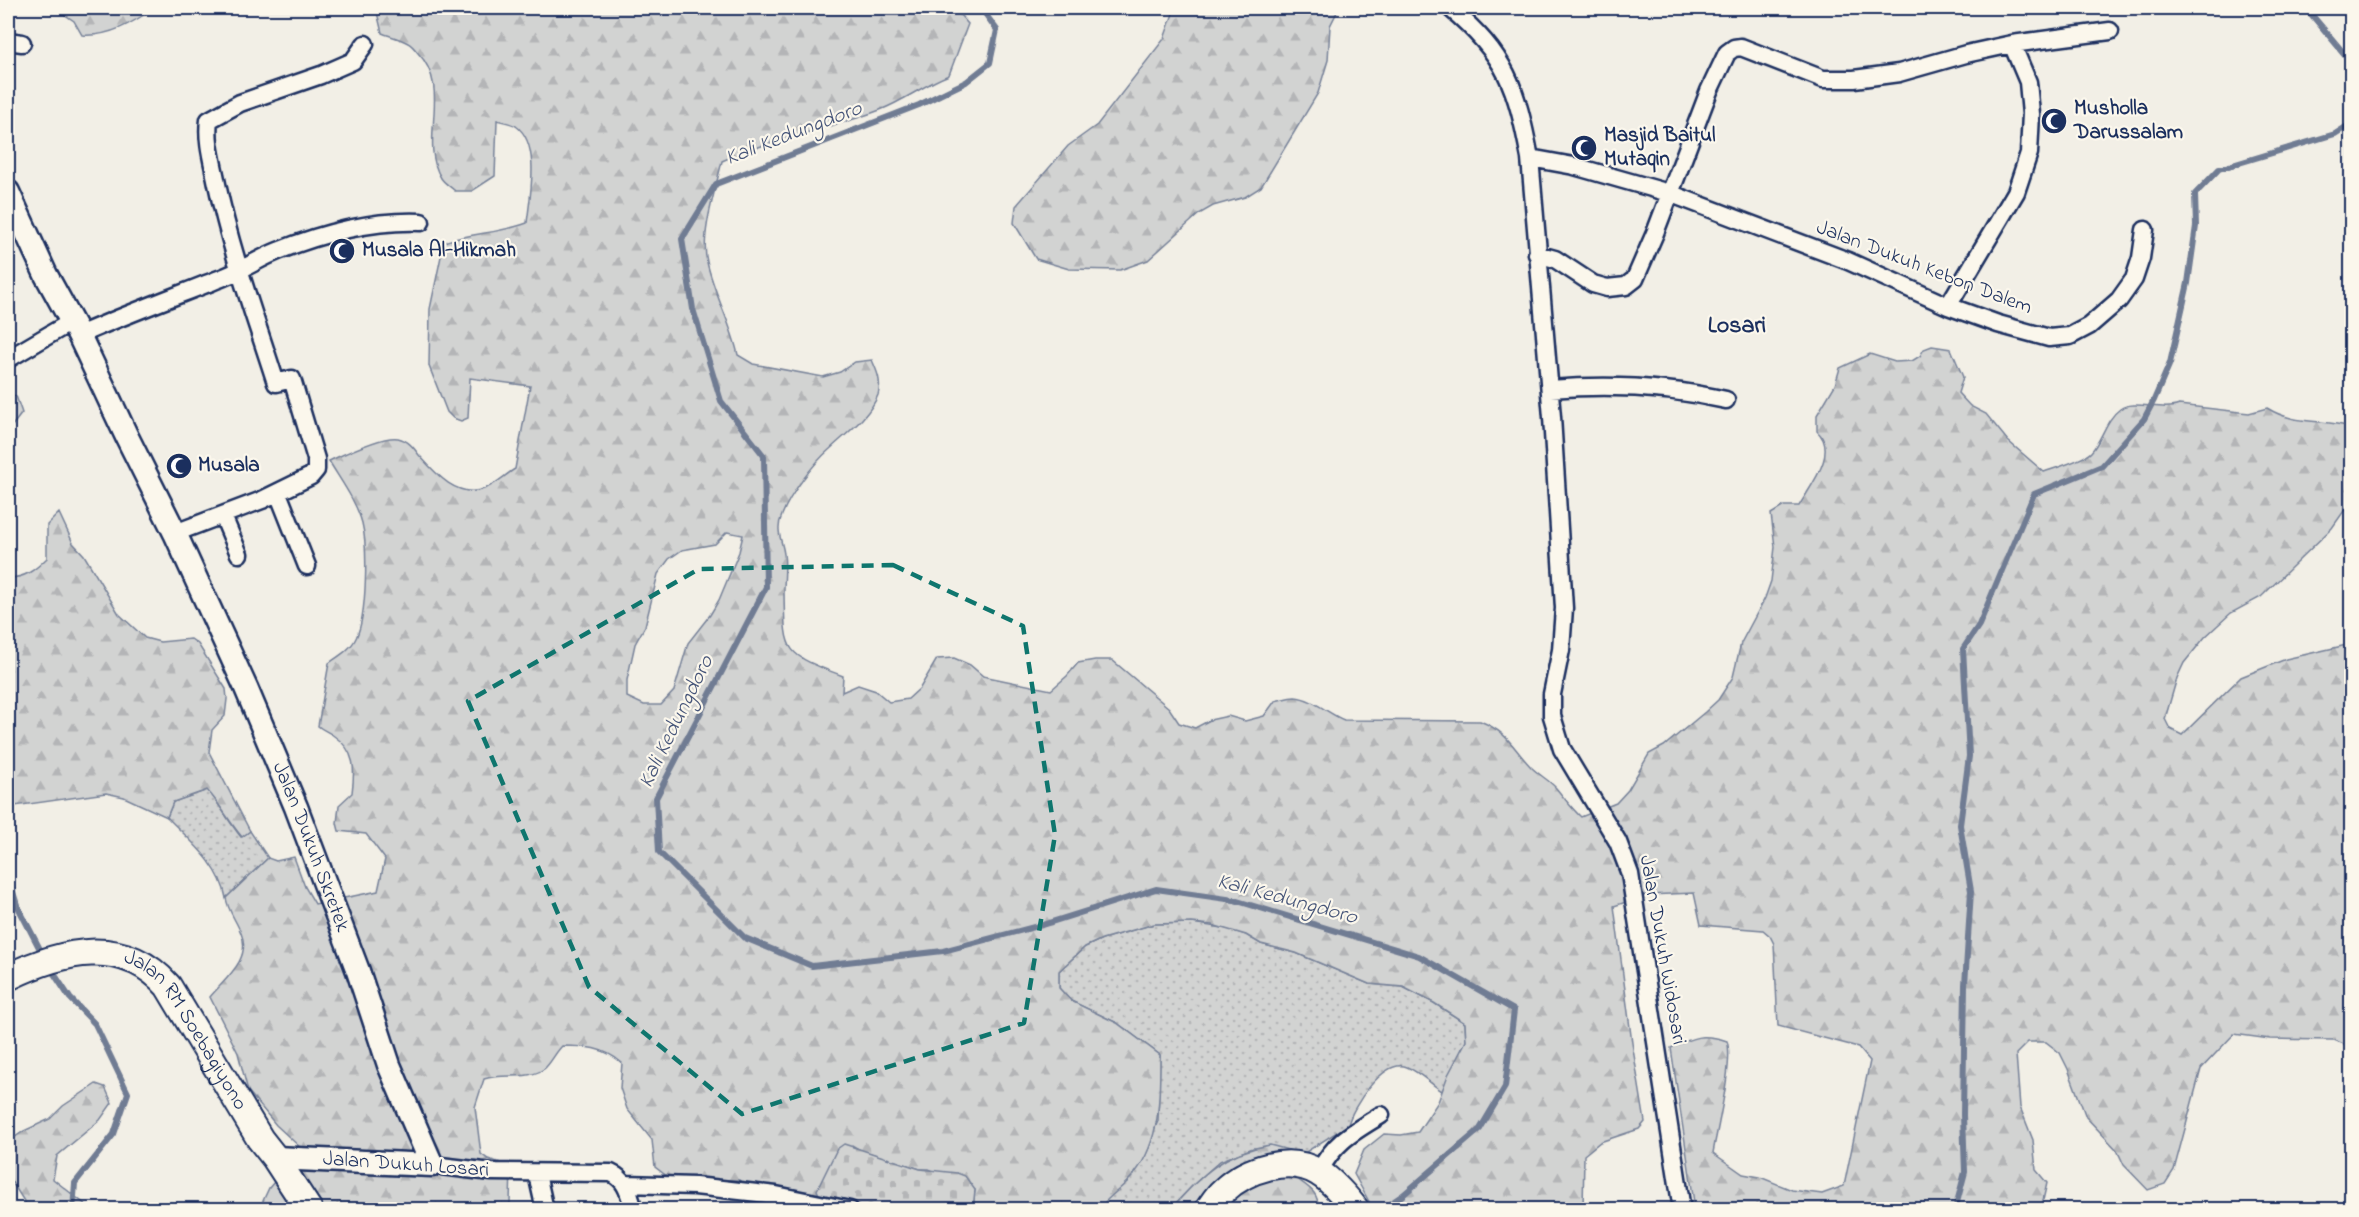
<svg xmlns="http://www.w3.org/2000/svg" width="2359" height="1217" font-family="'Indie Flower',sans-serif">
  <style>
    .grass { fill: url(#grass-dots); stroke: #768198; stroke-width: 1.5 }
    .forest { fill: url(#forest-firs); stroke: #768198; stroke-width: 1.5; fill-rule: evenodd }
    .cemetery { fill: url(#cemetery-stones); stroke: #768198; stroke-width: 1.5 }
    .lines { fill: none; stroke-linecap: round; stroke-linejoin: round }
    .stream { stroke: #707b93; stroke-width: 6 }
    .street-casing { stroke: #1b2f5e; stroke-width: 21 }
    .secondary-casing { stroke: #1b2f5e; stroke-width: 27 }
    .primary-casing { stroke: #1b2f5e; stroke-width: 30 }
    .street { stroke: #fbf7ec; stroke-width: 16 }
    .secondary { stroke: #fbf7ec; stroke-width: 22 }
    .primary { stroke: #fbf7ec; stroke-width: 26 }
    .marked { fill: none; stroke: #0f766e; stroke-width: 4.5; stroke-dasharray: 12 8; stroke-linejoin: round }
    .labels { text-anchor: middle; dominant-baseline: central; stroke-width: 4.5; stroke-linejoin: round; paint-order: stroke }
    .poi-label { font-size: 21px; font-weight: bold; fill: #1b2f5e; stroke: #fbf7ec; text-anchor: start }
    .street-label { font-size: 21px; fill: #1b2f5e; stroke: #fbf7ec }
    .water-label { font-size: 22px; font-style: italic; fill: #465579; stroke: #fbf7ec }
    .quarter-label { font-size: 24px; font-weight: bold; fill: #1b2f5e; stroke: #fbf7ec }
  </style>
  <defs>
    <pattern id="grass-dots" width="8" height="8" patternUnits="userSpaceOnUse" patternTransform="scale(1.5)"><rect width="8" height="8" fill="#d2d3d2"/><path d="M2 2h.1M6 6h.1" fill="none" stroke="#b4b5b7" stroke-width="1.8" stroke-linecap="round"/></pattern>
    <pattern id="forest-firs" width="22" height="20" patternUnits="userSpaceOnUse" patternTransform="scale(1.5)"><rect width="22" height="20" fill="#d2d3d2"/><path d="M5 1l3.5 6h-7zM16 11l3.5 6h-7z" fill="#b4b5b7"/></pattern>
    <pattern id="cemetery-stones" width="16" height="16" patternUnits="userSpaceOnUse" patternTransform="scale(1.5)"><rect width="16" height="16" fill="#d2d3d2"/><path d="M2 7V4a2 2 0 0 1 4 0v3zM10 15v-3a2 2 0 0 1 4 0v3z" fill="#b4b5b7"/></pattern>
  </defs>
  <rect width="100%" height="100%" fill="#f2efe6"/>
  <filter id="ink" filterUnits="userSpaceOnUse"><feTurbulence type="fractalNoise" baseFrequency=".0167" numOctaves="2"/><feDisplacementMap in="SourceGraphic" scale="12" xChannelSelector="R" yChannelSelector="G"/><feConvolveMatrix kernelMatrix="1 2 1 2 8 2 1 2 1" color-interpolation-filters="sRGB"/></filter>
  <g filter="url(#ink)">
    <path class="grass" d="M 208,790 C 220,805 229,822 241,837 L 250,831 L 268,858 L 226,898 C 220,864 190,841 167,817 L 173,802 Z
      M 1192,923 L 1229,929 L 1246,935 L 1261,944 L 1296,953 L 1369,984 L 1403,987 L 1434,1003 L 1465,1023 L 1466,1041 L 1442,1091 C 1431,1084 1419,1072 1407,1067 C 1384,1058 1352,1107 1348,1125 L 1303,1154 L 1253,1148 L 1220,1161 L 1193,1185 L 1170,1209 L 1099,1209 L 1107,1198 L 1134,1175 L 1158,1121 L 1160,1055 L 1117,1023 L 1071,1001 L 1059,988 L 1059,971 L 1085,947 L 1102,939 L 1154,924 Z"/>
    <path class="forest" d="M 55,8 L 154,8 C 133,23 109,37 82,35 L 74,21 Z
      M 376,8 L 954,8 L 968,24 L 949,75 C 925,84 904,101 880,110 C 828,130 773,138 722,161 C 716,188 700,235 707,262 C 714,294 731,323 738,355 L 753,364 L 823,377 L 840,372 L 855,362 L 872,360 C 877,371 882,382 878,395 C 870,416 846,434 830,449 C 814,463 790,494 782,515 C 775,531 782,539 784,554 C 786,566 784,579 784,591 C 785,654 783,653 843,676 L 842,692 L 858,685 L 876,691 L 889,702 L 908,699 L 920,688 L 937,659 L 954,658 L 970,665 L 983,676 L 1051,690 L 1067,676 L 1078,663 L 1095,660 L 1112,660 L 1169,708 L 1179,723 L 1195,728 L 1210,720 L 1228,716 L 1245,721 L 1264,716 L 1275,701 C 1281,700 1289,697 1295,697 C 1312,698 1329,714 1344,720 L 1480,721 C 1509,733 1511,746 1531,767 C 1539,775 1549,780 1556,788 C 1565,799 1571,808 1581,817 L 1616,803 L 1628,790 L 1649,754 L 1664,746 L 1705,712 L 1718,700 L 1733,677 L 1741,643 L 1765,598 L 1771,581 L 1775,547 L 1771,514 L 1784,506 L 1799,506 C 1811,485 1839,452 1817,431 L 1817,415 L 1835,385 L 1840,368 L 1870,354 L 1895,362 L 1912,361 L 1920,356 L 1924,349 L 1932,346 L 1951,349 L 1963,377 L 1958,393 L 1970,406 L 1986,414 L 2008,441 L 2044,472 C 2055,468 2084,460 2091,452 C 2102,440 2106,419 2120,409 C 2134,399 2162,412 2179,405 L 2249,413 L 2267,408 C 2296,426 2321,418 2351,427 L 2351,501 L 2332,528 L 2261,597 L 2231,613 L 2205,637 L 2184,663 L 2177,678 L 2165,719 L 2170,729 L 2182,735 L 2241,677 L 2286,659 L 2351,644 L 2351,1047 L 2334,1040 L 2270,1039 L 2234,1034 L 2201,1069 L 2174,1170 L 2165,1184 L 2148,1190 L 2124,1165 L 2117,1150 L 2086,1117 L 2068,1069 L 2060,1053 L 2046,1042 L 2028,1042 L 2016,1054 L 2020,1107 L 2033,1140 L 2036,1170 L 2047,1183 L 2041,1209 L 1695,1209 L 1671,1048 C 1693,1037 1702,1033 1727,1041 C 1734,1060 1717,1129 1713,1153 L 1743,1174 L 1760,1177 L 1792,1190 L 1822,1194 L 1844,1186 L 1870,1061 L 1858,1047 L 1778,1026 L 1774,944 L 1770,936 L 1763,930 L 1701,925 L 1694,893 L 1647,895 L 1614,906 L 1632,1043 L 1645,1122 L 1639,1129 L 1600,1142 L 1584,1155 L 1583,1209 L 1373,1209 L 1354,1174 L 1364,1150 L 1384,1134 L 1401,1135 L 1418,1132 L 1438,1102 L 1448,1075 L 1466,1041 L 1465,1023 L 1434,1003 L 1403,987 L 1369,984 L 1296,953 L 1261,944 L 1246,935 L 1212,925 L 1192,923 L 1154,924 L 1102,939 L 1085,947 L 1059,971 L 1059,988 L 1071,1001 L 1117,1023 L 1160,1055 C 1160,1094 1161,1140 1135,1173 C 1125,1187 1109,1195 1099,1209 L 973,1209 L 975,1190 L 929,1169 L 920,1169 L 860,1150 L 852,1145 L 826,1209 L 769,1209 L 739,1180 L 672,1180 L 655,1167 L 652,1140 L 627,1109 L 620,1088 L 622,1063 C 604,1047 584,1046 562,1046 C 555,1053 551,1063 544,1069 C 526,1081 504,1072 484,1079 L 475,1107 L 481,1154 L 488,1159 L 511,1166 L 510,1203 L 504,1209 L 253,1209 L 262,1203 L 269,1188 L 302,1149 L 276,1125 L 248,1091 L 238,1053 L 210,997 C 226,978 252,959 241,933 C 236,920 228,911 226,898 L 268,858 L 276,861 L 294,857 L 305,887 L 315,904 L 378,891 L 385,859 L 366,834 L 339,831 L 337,823 L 339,805 L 352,793 C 355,770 356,751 334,736 C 329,732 324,731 318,726 L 329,663 C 339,656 351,649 356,638 C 367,616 368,547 362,523 C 356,501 341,481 329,461 C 344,454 383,435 398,438 C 408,440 414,448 419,455 C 435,473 457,499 484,489 C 495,485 505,475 515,469 L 530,386 L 470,378 L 468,418 L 461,421 L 453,418 L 447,412 L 429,366 L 430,309 L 444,242 C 472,233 501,233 527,223 C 530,196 541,144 516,126 C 511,123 503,122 497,120 L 495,176 L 472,191 L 455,191 C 451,187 444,183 441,178 C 418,140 453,89 418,53 C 415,49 412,45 408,43 C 401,39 390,36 382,33 ZM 727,532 L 743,535 L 739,552 L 719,600 L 710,615 L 688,643 L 674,691 L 661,705 L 644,705 L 627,697 L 627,680 L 635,644 L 645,626 L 658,574 L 669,559 L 682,550 L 715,544 Z
      M 1175,8 L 1339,8 L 1330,26 L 1328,60 L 1318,93 L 1261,187 L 1245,197 L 1213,206 L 1199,214 L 1148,260 L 1120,270 L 1069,269 L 1036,259 L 1014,223 L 1016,206 L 1068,146 L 1097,125 L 1164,39 Z
      M 8,394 L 16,396 L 22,413 L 8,431 Z
      M 59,513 L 73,543 L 84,555 L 119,614 L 145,638 L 160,642 L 191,639 L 198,644 L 226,689 L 227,699 L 225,716 L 212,730 L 209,752 L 250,831 L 242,837 C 229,822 221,805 207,790 L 173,802 L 167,817 L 124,797 L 106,793 L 8,807 L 8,578 C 25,578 35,570 47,558 L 47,525 Z
      M 96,1084 L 105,1087 L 112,1103 L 100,1120 L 57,1156 L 53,1179 L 91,1209 L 29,1209 L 8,1176 L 8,1142 L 24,1131 L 50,1119 L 63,1106 Z
      M 1270,1145 L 1303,1154 L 1292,1175 C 1305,1186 1320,1190 1318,1210 L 1170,1210 C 1202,1175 1221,1153 1270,1145 Z"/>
    <path class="cemetery" d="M 844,1144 L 920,1169 L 957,1173 L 965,1176 L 975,1190 L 973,1209 L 826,1210 L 817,1190 L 837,1149 Z"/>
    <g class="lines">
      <path class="stream" d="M 981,8 L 997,30 L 990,63 L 966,82 L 919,105 L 716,184 L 682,239 L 693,309 L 721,401 L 764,456 L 766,587 L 656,798 L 659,852 L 745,938 L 812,966 L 943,951 L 1042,925 L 1156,889 L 1234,900 L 1419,956 L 1514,1010 L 1505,1087 L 1480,1129 L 1403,1195 L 1381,1210
        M 1859,8 L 1869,10 L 1875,8
        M 2306,8 L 2352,63
        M 8,876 L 17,905 L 44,957
        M 49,966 L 70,998 L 95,1024 L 128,1093 L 114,1134 L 75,1183 L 73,1210
        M 1955,1210 L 1965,1172 L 1963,1115 L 1965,985 L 1971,891 L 1960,825 L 1969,756 L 1963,649 L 1979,625 L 2034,494 L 2102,466 L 2144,419 L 2154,400 L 2170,363 L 2188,283 L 2196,226 L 2195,194 L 2219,169 L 2335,134 L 2352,123"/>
      <defs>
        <path id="street" d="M 1450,8 C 1507,56 1516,86 1530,158 L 1552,417 L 1564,608 L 1561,650 L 1552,694 L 1552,716 L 1562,749 L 1618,842 L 1630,874 L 1682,1210
          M 8,41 L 22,43
          M 1530,158 L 1574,166 L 1669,193 L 1848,261 L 1948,306 L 1998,324 L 2049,338 L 2070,336 L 2089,326 L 2119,300 L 2134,279 L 2141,258 L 2145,230
          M 1537,254 L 1555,259 L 1593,284 L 1607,288 L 1626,286 L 1635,279 L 1655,233 L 1709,91 L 1727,53 L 1734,48 L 1741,47 L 1823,79 L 1854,79 L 1899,73 L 1966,54 L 2012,44 L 2110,31
          M 1948,306 L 2016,192 L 2029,153 L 2031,114 L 2028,82 L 2012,44
          M 79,335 C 127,314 176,296 224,277 C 243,270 260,258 278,251 C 323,233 372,220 421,222
          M 8,359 L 71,322
          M 1550,389 C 1608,384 1669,387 1726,400
          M 278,493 L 307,566
          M 223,516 L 239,554
          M 175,533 L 262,500 L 311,476 L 316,470 L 316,459 L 292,379 L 276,383 C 255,317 231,252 217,184 C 213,163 206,141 209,120 L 240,103 L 321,75 L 353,61 L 365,44
          M 432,1165 L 492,1172 L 611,1173 C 627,1180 629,1194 634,1210
          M 1319,1172 C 1334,1142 1353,1132 1381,1115
          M 537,1174 L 545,1210
          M 626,1184 L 695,1186 L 776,1195 L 850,1210"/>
        <g id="secondary">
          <path id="s1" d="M 8,192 L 46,275 L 79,335 L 127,437 L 175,533 L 246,688 L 296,807 L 358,971 L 389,1065 L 432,1165 L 275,1158"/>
        </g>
        <g id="primary">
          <path id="s2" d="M 8,977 C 62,951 123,935 168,986 L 260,1139 L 275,1158 L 309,1210"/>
          <path d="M 1208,1210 C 1213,1203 1217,1196 1223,1191 C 1246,1169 1290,1154 1319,1173 C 1330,1179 1348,1199 1356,1210"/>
        </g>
      </defs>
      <use href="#street" class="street-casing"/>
      <use href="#secondary" class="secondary-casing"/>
      <use href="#primary" class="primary-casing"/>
      <use href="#street" class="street"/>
      <use href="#secondary" class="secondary"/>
      <use href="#primary" class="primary"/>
    </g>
  </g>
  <path class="marked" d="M 893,565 L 1023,626 L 1055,835 L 1024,1023 L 742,1114 L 589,987 L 468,701 L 699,569 Z"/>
  <defs>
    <symbol id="mosque-disc" viewBox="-11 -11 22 22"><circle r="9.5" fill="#1b2f5e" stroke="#fbf7ec"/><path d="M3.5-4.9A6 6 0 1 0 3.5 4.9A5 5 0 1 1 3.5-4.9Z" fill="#fff"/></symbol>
  </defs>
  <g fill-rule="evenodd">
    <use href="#mosque-disc" x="2039" y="106" width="30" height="30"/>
    <use href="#mosque-disc" x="1569" y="133" width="30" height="30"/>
    <use href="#mosque-disc" x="327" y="236" width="30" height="30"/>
    <use href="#mosque-disc" x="164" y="451" width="30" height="30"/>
  </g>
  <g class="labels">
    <g class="poi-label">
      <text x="2074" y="109">Musholla<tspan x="2074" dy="24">Darussalam</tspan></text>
      <text x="1604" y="136">Masjid Baitul<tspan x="1604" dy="24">Mutaqin</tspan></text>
      <text x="362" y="251">Musala Al-Hikmah</text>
      <text x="198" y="466">Musala</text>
    </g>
    <g class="street-label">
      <text transform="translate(1924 268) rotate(21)">Jalan Dukuh Kebon Dalem</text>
      <text stroke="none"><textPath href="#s1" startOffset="722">Jalan Dukuh Skretek</textPath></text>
      <text transform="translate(1662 950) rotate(80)">Jalan Dukuh Widosari</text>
      <text stroke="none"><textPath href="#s2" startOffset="219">Jalan RM Soebagiyono</textPath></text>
      <text transform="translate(406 1165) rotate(4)">Jalan Dukuh Losari</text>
    </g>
    <g class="water-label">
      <text transform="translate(794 134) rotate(-21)">Kali Kedungdoro</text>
      <text transform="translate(677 722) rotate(-64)">Kali Kedungdoro</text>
      <text transform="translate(1287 900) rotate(15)">Kali Kedungdoro</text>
    </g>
    <g class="quarter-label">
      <text x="1737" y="326">Losari</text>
    </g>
  </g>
  <rect width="2359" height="1217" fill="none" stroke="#fbf7ec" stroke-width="30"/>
  <rect x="15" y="15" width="2329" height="1187" fill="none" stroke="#1b2f5e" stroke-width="2" filter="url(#ink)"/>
</svg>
